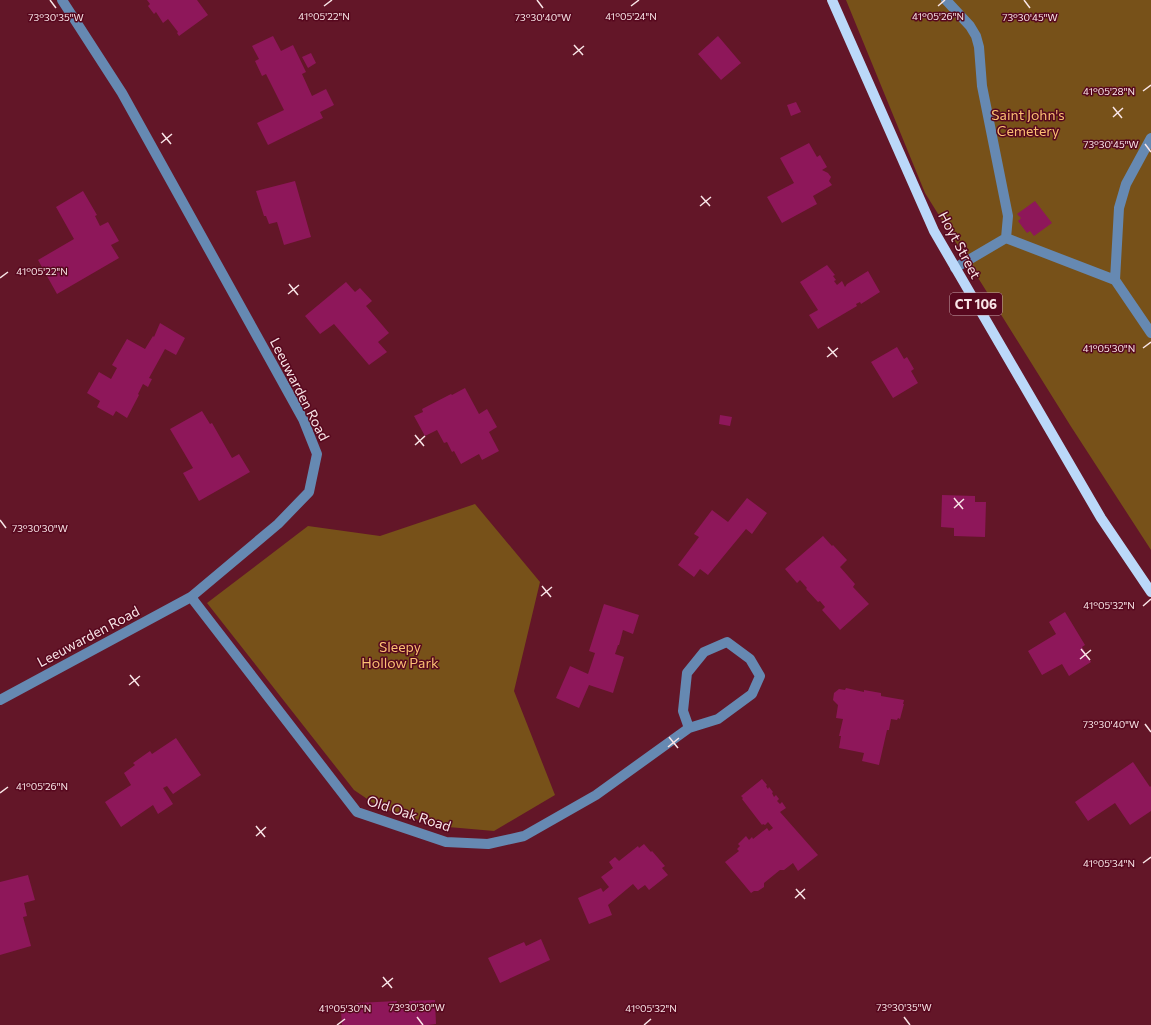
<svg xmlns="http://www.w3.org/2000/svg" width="1151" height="1025" font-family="Commissioner,sans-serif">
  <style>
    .green { fill: #775119 }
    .building { fill: #8e175a }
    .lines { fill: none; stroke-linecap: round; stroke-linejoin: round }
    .minor { stroke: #6689b2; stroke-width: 10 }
    .major { stroke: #bbd8f9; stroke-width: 10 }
    .ticks { fill: none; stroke: #f9e5e7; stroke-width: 1.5 }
    .labels { text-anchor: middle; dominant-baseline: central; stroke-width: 3; stroke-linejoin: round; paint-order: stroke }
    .shield { fill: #57081e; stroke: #c8a3ab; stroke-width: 1 }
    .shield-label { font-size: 13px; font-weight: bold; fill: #f9e5e7 }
    .park-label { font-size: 14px; fill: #fbc073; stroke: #57081e }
    .street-label { font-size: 14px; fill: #f9e5e7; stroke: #57081e }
    .ticks-label { font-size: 10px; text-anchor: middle; fill: #f9e5e7; stroke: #57081e; stroke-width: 3; stroke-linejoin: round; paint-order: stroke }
  </style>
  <rect width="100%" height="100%" fill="#631628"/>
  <path class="green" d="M 846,0 L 1151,0 L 1151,550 L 1070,425 L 925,193 Z
    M 475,504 L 540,582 L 514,691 L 555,795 L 494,831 L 437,826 L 379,807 L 354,790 L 207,603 L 308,526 L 380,536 Z"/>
  <path class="building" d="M 147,0 L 197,0 L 208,15 L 179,36 L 177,33 L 178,32 L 168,19 L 163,23 L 156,12 L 154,14 L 148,6 L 150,4 Z
    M 273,36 L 281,51 L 293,45 L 306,72 L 302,74 L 312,96 L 326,89 L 334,105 L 320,112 L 323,118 L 268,145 L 257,123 L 284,110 L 266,74 L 262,76 L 255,61 L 259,59 L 252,46 Z
    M 718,36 L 741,63 L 721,80 L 698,54 Z
    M 311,53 L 316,63 L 308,68 L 302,57 Z
    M 796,102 L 801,112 L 791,116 L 787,105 Z
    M 809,143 L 817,157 L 820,155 L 827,167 L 822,170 L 828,173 L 831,177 L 829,181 L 832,185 L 813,196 L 817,204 L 782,223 L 767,197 L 794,183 L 780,158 Z
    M 295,181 L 311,237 L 284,245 L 277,222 L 269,224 L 266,216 L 264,216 L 256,191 Z
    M 83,191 L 97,215 L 95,216 L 100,226 L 108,222 L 119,241 L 111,245 L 119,258 L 57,294 L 38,260 L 74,239 L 56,207 Z
    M 1035,201 L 1052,223 L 1034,236 L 1030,231 L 1027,233 L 1018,221 L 1021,218 L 1017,214 Z
    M 827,265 L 835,275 L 833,276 L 836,280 L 834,281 L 837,285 L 842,281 L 845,287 L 847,284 L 868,271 L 880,292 L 861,304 L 860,302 L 856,304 L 857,306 L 818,329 L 809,315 L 818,310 L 800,282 Z
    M 346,282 L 355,292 L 360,288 L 372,301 L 366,306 L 389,333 L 378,342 L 387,352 L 369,365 L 334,324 L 320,334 L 305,316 Z
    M 160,323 L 185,338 L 176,355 L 165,349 L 149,378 L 152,379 L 148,387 L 143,384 L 138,394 L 139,395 L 127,418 L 116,411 L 113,416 L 97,407 L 100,401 L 87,393 L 99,372 L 111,379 L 117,368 L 112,365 L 127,339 L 145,349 L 153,336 L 154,337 Z
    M 897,347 L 904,359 L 907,357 L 914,369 L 911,371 L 918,383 L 893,398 L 871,362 Z
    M 465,388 L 479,414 L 487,409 L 497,427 L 489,432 L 499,451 L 482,460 L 479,454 L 461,464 L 454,451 L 452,452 L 447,442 L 444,443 L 437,430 L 425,436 L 414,416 L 423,412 L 422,409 L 451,394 L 452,395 Z
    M 202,411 L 210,424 L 212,423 L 232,458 L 239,454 L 250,472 L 199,501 L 183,473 L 193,468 L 170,429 Z
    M 720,415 L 732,417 L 730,426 L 719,424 Z
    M 942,495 L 975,496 L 975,502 L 986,502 L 985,537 L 954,536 L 954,528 L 941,527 Z
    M 747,498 L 767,513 L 752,534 L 746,529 L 708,575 L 700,569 L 694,577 L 678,565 L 699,537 L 694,534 L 712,510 L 728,522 Z
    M 823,536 L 832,546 L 833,545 L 847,560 L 840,567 L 855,584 L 853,587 L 869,604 L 840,630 L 822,610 L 825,607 L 820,601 L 818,602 L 806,589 L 807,588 L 800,580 L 797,583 L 785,569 Z
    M 604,604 L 639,615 L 633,634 L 623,630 L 619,645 L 618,645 L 615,654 L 624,657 L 613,693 L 589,685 L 579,708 L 556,698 L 570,666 L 588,674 L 595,653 L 589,651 Z
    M 1065,612 L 1085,645 L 1082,647 L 1091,662 L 1069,676 L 1062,664 L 1042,675 L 1028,651 L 1056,634 L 1049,622 Z
    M 846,688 L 864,692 L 864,690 L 881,693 L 881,696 L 904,700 L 903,704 L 904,704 L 900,719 L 898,718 L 897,720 L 891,719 L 889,730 L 887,730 L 879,765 L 862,761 L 864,753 L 839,748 L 841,736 L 839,736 L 843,719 L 836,718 L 838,705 L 833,700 L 834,693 L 839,689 L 845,690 Z
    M 176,738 L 201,775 L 173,794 L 167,786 L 163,788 L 173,804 L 158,814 L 153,805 L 121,827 L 105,802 L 131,785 L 124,773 L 135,765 L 133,763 L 150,751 L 152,754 Z
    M 1133,762 L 1150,787 L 1151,786 L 1151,811 L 1130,825 L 1115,803 L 1088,821 L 1075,802 Z
    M 762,779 L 767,785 L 766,786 L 768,789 L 769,787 L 773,792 L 772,793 L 774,797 L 776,795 L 779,799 L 777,801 L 780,804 L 782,802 L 786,808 L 780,812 L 818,855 L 798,871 L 793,863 L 784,870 L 780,870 L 764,883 L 764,887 L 758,891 L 754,891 L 751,893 L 725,862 L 739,851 L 737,849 L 740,846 L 738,844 L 746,836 L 749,840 L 752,837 L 753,839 L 767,828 L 769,831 L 773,828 L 768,822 L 765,825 L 763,824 L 762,825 L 742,799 L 743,798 L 741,796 Z
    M 644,844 L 651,852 L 652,851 L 665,866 L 662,868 L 668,875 L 649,890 L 645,885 L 638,890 L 633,884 L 608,905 L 612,915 L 589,924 L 578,898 L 601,888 L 603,892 L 609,887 L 601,877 L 613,868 L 609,862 L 615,857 L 619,861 L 638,846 L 639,848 Z
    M 28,875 L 35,900 L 24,903 L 27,916 L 23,917 L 31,946 L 0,955 L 0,882 Z
    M 541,939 L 550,960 L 500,983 L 488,958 L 524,942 L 526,946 Z
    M 435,1000 L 436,1024 L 428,1025 L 342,1025 L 341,1012 L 357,1011 L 357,1003 L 397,1001 L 397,1004 L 409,1003 L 409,1001 Z"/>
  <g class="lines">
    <path class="minor" d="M 946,0 L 970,26 L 976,36 L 979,47 L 982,86 L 1008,216 L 1006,238
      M 955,268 L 1006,238 L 1115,280 L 1151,333
      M 1115,280 L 1119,208 L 1126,184 L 1151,138
      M 191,597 L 357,812 L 446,842 L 488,844 L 524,836 L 596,795 L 689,728
      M 727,642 L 750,659 L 760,676 L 752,694 L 718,719 L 689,728 L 683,711 L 687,673 L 704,652 Z
      M 0,700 L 191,597 L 278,524 L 309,492 L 317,454 L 303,419 L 122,93 L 62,0"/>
    <path class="major" d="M 832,0 L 934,231 L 1101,518 L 1151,592"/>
  </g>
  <path class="ticks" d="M 50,0 L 56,8M 537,0 L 543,8M 1024,0 L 1030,8M 324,6 L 332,0M 631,6 L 639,0M 938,6 L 945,0M 574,45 L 583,55M 573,55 L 584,46M 1143,91 L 1151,85M 1113,107 L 1122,118M 1113,117 L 1123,108M 162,133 L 171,144M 161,143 L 172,134M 1145,144 L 1151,152M 701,196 L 710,206M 700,206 L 711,197M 0,278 L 8,272M 289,284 L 298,295M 288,294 L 299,285M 828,347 L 837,357M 1143,348 L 1151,342M 827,357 L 838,348M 415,435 L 424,446M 415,445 L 425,436M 954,498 L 963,509M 954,508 L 964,499M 0,520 L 6,528M 542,586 L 551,597M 541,596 L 552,587M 1143,606 L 1151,599M 1081,649 L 1090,660M 1080,659 L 1091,650M 130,675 L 139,686M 129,685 L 140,676M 1145,724 L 1151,732M 669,737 L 678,748M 668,747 L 679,738M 0,793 L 8,787M 256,826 L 265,837M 256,836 L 266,827M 1143,863 L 1151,857M 796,889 L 805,899M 795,898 L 805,889M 383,977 L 392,988M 382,987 L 393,978M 417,1017 L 423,1025M 904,1017 L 910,1025M 337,1025 L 345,1019M 644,1025 L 651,1019"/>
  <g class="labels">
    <rect class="shield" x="950" y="293" width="52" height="22" rx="3"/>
    <g class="shield-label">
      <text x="976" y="304">CT 106</text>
    </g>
    <g class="park-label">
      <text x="1028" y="114">Saint John's<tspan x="1028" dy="16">Cemetery</tspan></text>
      <text x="400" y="646">Sleepy<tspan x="400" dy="16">Hollow Park</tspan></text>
    </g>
    <g class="street-label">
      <text transform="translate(960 245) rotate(62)">Hoyt Street</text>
      <text transform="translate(300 389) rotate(63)">Leeuwarden Road</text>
      <text transform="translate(88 636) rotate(-28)">Leeuwarden Road</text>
      <text transform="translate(409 813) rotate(18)">Old Oak Road</text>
    </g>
  </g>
  <g class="ticks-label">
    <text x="324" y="20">41°05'22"N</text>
    <text x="631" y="20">41°05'24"N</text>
    <text x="938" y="20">41°05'26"N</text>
    <text x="56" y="21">73°30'35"W</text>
    <text x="543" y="21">73°30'40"W</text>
    <text x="1030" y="21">73°30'45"W</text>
    <text x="1109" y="95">41°05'28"N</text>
    <text x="1111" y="148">73°30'45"W</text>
    <text x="42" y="275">41°05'22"N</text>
    <text x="1109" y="352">41°05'30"N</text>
    <text x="40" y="532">73°30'30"W</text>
    <text x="1109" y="609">41°05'32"N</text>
    <text x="1111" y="728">73°30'40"W</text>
    <text x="42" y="790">41°05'26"N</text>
    <text x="1109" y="867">41°05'34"N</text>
    <text x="417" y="1011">73°30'30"W</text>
    <text x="904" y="1011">73°30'35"W</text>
    <text x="345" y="1012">41°05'30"N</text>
    <text x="651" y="1012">41°05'32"N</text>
  </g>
</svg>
